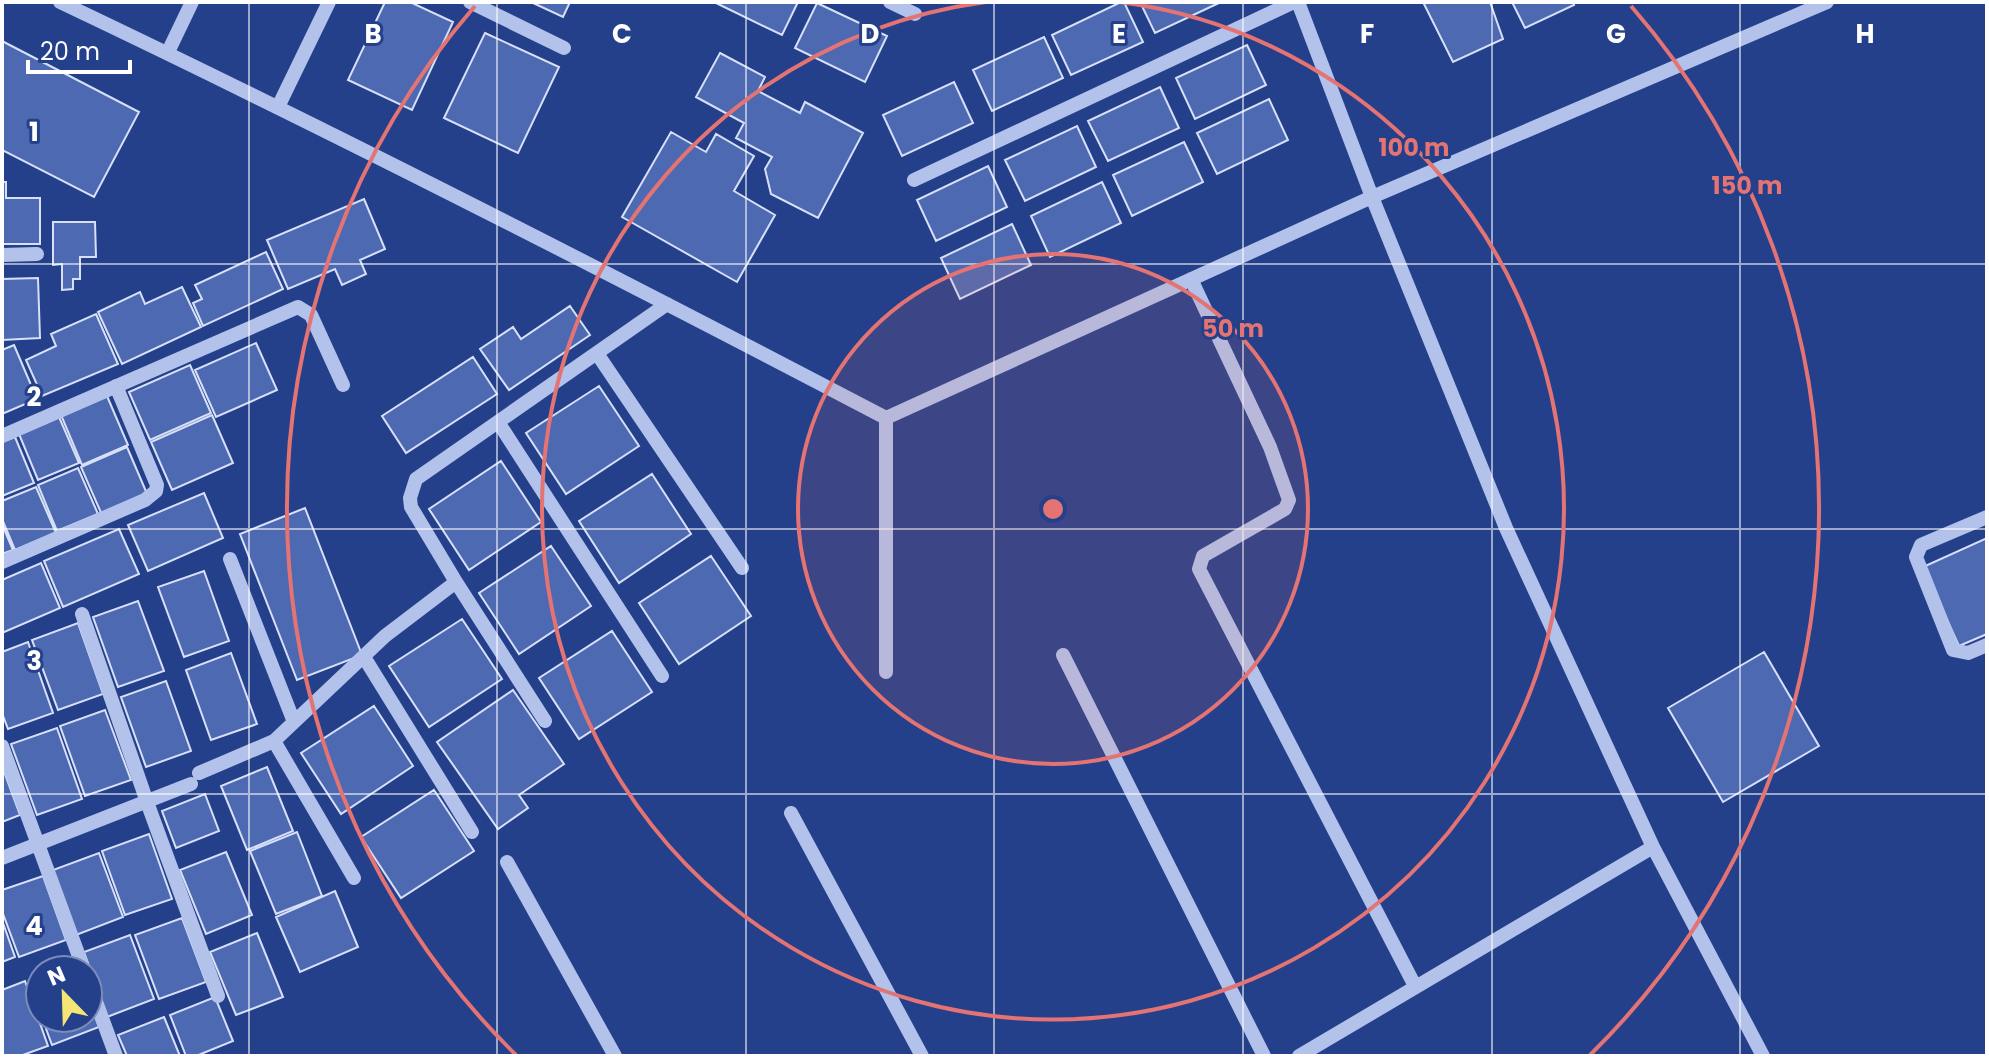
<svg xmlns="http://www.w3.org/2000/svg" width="1989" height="1058" font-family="Poppins,sans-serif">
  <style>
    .building { fill: #4d69b2; stroke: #d7e0f8; stroke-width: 2 }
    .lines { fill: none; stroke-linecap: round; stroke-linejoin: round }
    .minor { stroke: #b2c2ea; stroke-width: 14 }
    .grid { fill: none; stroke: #fff; stroke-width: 2; stroke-opacity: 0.55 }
    .ring { fill: none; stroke: #e47373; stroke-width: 4 }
    .grid-label { font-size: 26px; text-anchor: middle; font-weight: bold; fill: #fff; stroke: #25408a; stroke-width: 6; stroke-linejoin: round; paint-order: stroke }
    .centre { fill: #e47373; stroke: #25408a; stroke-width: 4 }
    .ring-label { font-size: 24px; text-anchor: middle; font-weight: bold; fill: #e47373; stroke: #25408a; stroke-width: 6; stroke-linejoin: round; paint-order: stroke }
  </style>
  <rect width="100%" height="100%" fill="#25408a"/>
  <path class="building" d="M 385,2 L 410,2 L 453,22 L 412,110 L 348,80 Z
    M 531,2 L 570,2 L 563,17 Z
    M 714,2 L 798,2 L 782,35 Z
    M 1121,2 L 1124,2 L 1143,42 L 1071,75 L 1052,35 Z
    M 1140,2 L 1221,2 L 1155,33 Z
    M 1423,2 L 1490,2 L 1503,39 L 1453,62 Z
    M 1512,2 L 1573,2 L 1574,5 L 1525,28 Z
    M 817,3 L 887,36 L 865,82 L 795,48 Z
    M 485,33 L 559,67 L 518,153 L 444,118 Z
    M 1044,37 L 1063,78 L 992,111 L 973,70 Z
    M 2,41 L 139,112 L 94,197 L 2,150 Z
    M 1247,45 L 1266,85 L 1195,119 L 1176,78 Z
    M 720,53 L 765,77 L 758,91 L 800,113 L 805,102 L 863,133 L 818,218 L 771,194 L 765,169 L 772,157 L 736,138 L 744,123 L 696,97 Z
    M 954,82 L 973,123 L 902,156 L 883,115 Z
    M 1160,87 L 1179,128 L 1108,161 L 1088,121 Z
    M 1269,99 L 1288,140 L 1217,174 L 1197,133 Z
    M 1077,126 L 1096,167 L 1025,201 L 1005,160 Z
    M 671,132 L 706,152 L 716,134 L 754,156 L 734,191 L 775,215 L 737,282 L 622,217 Z
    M 1184,142 L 1203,182 L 1132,216 L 1113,175 Z
    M 988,166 L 1007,207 L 936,241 L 917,200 Z
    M 2,182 L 6,182 L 6,198 L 40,198 L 40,244 L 2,244 Z
    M 1102,182 L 1121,223 L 1050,257 L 1031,216 Z
    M 364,199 L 385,249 L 360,260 L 366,274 L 342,285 L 335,269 L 288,289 L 267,240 Z
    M 53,222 L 95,222 L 96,257 L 80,257 L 80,279 L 73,279 L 73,289 L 62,290 L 62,264 L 53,265 Z
    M 1012,224 L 1031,265 L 960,299 L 941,258 Z
    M 266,252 L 283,289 L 203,326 L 193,303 L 202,299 L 195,285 Z
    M 38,278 L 40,338 L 2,340 L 2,279 Z
    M 182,287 L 201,327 L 122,364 L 98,312 L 140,292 L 145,304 Z
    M 570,306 L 590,335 L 509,390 L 480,349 L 513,327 L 521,339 Z
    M 96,314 L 118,364 L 42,396 L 26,360 L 56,346 L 51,334 Z
    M 256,343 L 277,390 L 216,417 L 195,370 Z
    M 14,345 L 37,399 L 2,414 L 2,350 Z
    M 473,357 L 497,394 L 406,453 L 382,416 Z
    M 190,365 L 211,413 L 150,440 L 129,392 Z
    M 599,386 L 639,446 L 566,494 L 526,433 Z
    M 107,396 L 128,445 L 82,465 L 61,415 Z
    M 212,415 L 233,463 L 172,490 L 151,442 Z
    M 59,417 L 79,463 L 38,480 L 19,434 Z
    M 15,437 L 34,483 L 2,496 L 2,442 Z
    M 127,447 L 148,496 L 102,515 L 81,467 Z
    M 501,461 L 541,522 L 469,570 L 429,509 Z
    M 78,468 L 98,514 L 57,531 L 38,485 Z
    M 652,474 L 691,534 L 619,583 L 579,521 Z
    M 36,487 L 56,533 L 15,550 L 2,519 L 2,501 Z
    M 204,493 L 223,538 L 148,571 L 128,525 Z
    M 305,508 L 362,655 L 297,680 L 240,534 Z
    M 2,524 L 13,550 L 2,554 Z
    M 119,529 L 139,574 L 63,607 L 44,561 Z
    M 1987,538 L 1987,634 L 1959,646 L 1923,567 Z
    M 551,546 L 591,606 L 519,654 L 479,593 Z
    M 711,556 L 751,616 L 679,664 L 639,603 Z
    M 41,563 L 60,608 L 2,633 L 2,580 Z
    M 204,571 L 229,641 L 184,657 L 158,587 Z
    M 138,601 L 164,671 L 118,687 L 93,617 Z
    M 462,619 L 502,679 L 429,727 L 389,666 Z
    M 78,623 L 103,694 L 58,710 L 32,640 Z
    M 612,631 L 652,692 L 579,739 L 539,678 Z
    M 28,642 L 53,713 L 8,729 L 2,713 L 2,652 Z
    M 1764,652 L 1819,746 L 1723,802 L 1668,708 Z
    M 231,653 L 257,724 L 211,740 L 186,670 Z
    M 166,681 L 191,751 L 146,767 L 121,697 Z
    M 513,690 L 564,764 L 519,795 L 528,808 L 498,829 L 437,742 Z
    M 374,706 L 413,766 L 341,814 L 301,753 Z
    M 105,710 L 131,780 L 85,796 L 60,726 Z
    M 57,728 L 82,799 L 37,815 L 11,744 Z
    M 2,766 L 20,815 L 2,822 Z
    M 267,767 L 293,831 L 247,850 L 221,786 Z
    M 434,790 L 474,851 L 401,898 L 361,837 Z
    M 205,794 L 219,831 L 176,848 L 162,811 Z
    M 297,832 L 322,896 L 276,914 L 250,851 Z
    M 149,834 L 172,899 L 125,915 L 102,851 Z
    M 226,852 L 252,915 L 206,934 L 180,870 Z
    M 99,853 L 123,917 L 76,935 L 53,870 Z
    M 43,876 L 66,940 L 19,957 L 2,911 L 2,890 Z
    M 335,891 L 358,947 L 300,972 L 276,917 Z
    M 182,918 L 206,982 L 159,999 L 135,935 Z
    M 2,920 L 15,957 L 2,962 Z
    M 257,933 L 283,997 L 236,1015 L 210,952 Z
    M 130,935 L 154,999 L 107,1017 L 84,952 Z
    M 40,976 L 40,1012 L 29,981 Z
    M 25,981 L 48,1046 L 20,1056 L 2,1056 L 2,990 Z
    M 88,997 L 99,1027 L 52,1045 L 42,1018 L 88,1018 Z
    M 215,997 L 233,1041 L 196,1056 L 186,1056 L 170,1015 Z
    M 164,1017 L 180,1056 L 127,1056 L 118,1035 Z"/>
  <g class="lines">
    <path class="minor" d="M 60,2 C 338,134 613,275 886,418 L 1372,197 L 1827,2
      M 470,2 L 564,48
      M 890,2 L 915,14
      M 1298,2 L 1372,197 L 1506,528 L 1653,847 L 1763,1056
      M 168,52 L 192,2
      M 278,107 L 329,2
      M 914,180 L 1294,2
      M 2,255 L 37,254
      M 1191,279 L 1270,447 L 1289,500 L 1285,509 L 1203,556 L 1199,569 L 1415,986
      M 598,355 L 742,568
      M 498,422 L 662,676
      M 2,436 L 298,307 L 311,315 L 343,385
      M 1987,517 L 1921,545 L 1916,557 L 1953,650 L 1968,653 L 1987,645
      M 230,559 L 294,722
      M 2,562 L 145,500 L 156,491 L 157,485 L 116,386
      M 456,582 L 545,721
      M 82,614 L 147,802 L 218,996
      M 1063,655 L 1264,1056
      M 364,657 L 472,832
      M 886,672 L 886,418
      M 274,741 L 354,878
      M 2,746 L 84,970
      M 199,773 L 274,741 L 385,636 L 456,582 L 411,507 L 410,498 L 416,479 L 667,304
      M 791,813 L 922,1056
      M 2,858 L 191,784
      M 507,862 L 615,1056
      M 88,980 L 116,1056
      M 1299,1056 L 1653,847"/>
  </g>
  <path class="grid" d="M 249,2 L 249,1056M 497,2 L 497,1056M 746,2 L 746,1056M 994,2 L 994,1056M 1243,2 L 1243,1056M 1492,2 L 1492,1056M 1740,2 L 1740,1056M 2,264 L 1987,264M 2,529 L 1987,529M 2,794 L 1987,794"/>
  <circle cx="1053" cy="509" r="255" fill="#e47373" fill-opacity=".12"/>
  <g class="ring">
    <circle cx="1053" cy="509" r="255"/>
    <path d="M1120 2A511 511 0 1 1 986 2"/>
    <path d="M516 1055A766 766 0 0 1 475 6M1631 6A766 766 0 0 1 1590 1055"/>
  </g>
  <g class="grid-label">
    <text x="373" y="43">B</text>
    <text x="622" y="43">C</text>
    <text x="870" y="43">D</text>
    <text x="1119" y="43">E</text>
    <text x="1367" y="43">F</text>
    <text x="1616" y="43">G</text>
    <text x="1865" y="43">H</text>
    <text x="34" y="141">1</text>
    <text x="34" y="406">2</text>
    <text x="34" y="670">3</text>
    <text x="34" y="935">4</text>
  </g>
  <circle cx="1053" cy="509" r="12" class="centre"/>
  <g class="ring-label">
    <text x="1414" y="156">100 m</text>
    <text x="1747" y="194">150 m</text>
    <text x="1233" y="337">50 m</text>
  </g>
  <rect width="1989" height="1058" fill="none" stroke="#ffffff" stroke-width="8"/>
  <g transform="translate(64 994) rotate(337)"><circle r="38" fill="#25408a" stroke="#7c8cb9" stroke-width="2"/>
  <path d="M0-6L14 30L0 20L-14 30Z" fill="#f4e576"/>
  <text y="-12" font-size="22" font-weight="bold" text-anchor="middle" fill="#ffffff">N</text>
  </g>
  <path d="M28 60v12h102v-12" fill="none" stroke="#ffffff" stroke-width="4"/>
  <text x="40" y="60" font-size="24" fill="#ffffff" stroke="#25408a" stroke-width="6" paint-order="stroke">20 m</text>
</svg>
